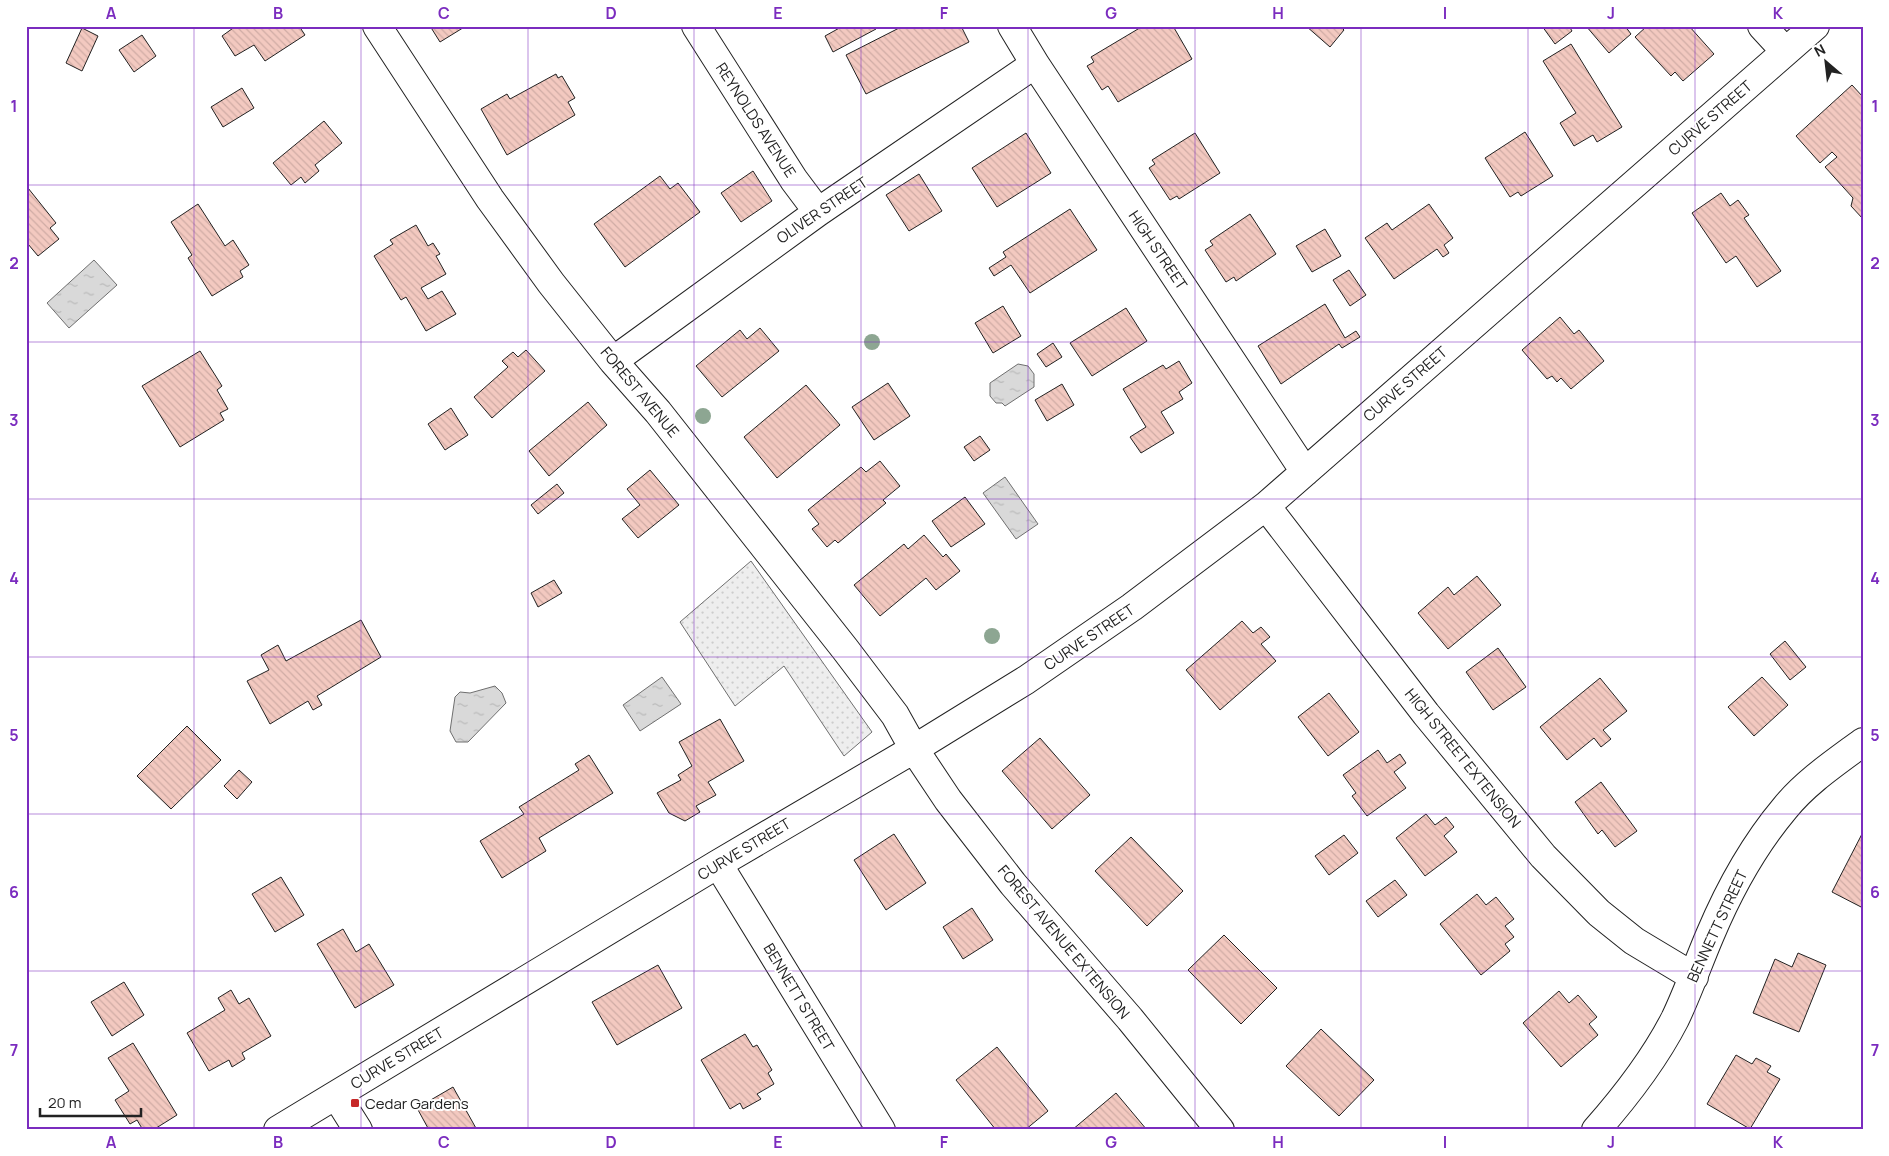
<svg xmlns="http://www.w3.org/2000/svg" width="1889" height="1156" font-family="Manrope,sans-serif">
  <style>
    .grass { fill: url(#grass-dots); stroke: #6f6f6f }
    .water { fill: url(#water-ripples); stroke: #6f6f6f }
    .building { fill: url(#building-back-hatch); stroke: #222 }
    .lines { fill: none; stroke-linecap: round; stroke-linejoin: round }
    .minor-casing { stroke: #222; stroke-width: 30 }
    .minor { stroke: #fff; stroke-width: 28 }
    .tree { fill: #8da692 }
    .grid { fill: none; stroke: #7b2cbf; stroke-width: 1; stroke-opacity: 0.55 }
    .poi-dot { fill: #c62828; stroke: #fff; stroke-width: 2 }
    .labels { text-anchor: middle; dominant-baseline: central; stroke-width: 4; stroke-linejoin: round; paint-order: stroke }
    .street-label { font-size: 15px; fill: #222; stroke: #fff }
    .poi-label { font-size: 15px; fill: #222; stroke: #fff; text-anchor: start }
    .neatline { fill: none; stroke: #7b2cbf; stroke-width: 2 }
    .grid-label { font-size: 16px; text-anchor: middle; font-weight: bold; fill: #7b2cbf }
  </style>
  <defs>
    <pattern id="grass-dots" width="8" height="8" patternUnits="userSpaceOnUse" patternTransform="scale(1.25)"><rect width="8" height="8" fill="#eee"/><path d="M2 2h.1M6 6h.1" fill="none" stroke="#ccc" stroke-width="1.8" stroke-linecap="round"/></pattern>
    <pattern id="water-ripples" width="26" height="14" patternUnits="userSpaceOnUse" patternTransform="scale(1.25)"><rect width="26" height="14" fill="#d9d9d9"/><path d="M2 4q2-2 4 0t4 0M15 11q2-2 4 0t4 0" fill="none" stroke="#bababa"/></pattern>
    <pattern id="building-back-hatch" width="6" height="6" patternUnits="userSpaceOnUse" patternTransform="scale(1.25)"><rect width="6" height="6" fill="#f3c9c0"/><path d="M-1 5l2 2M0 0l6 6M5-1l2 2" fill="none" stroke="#d0aca5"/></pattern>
  </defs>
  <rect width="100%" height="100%" fill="#fff"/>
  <path class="grass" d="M 751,561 L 872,732 L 844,756 L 784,666 L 735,706 L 680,622 Z"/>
  <path class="water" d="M 94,260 L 117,285 L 69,328 L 47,303 Z
    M 1018,364 L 1028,366 L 1034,374 L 1034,387 L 1005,406 L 1002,403 L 996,403 L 990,396 L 990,383 Z
    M 1005,477 L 1038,524 L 1016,539 L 983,493 Z
    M 662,677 L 681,704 L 640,731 L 623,705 Z
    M 495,686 L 502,693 L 506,703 L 468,742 L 456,742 L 450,731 L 455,697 L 460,692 L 470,693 Z"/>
  <path class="building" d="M 236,26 L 299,26 L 305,35 L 265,61 L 254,45 L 235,56 L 222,36 Z
    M 430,26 L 466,26 L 440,42 Z
    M 843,26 L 875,26 L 876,29 L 833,52 L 825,36 Z
    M 903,26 L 961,26 L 969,42 L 866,94 L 846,55 Z
    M 1143,26 L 1173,26 L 1192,59 L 1118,102 L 1108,86 L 1102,90 L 1087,66 L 1094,62 L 1091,57 Z
    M 1306,26 L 1340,26 L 1344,30 L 1330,47 Z
    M 1542,26 L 1569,26 L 1572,31 L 1555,44 Z
    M 1586,26 L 1625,26 L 1631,34 L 1609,53 Z
    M 1647,26 L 1689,26 L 1714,54 L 1683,81 L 1675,72 L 1671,76 L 1635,37 Z
    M 82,28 L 98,36 L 82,71 L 66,63 Z
    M 142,35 L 156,56 L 134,72 L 119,50 Z
    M 1571,44 L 1622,127 L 1597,142 L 1593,135 L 1574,146 L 1560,123 L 1576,113 L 1543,61 Z
    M 556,74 L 558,78 L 562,76 L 575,98 L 568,102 L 575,115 L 507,155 L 481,109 L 507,94 L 510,99 Z
    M 1852,85 L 1863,97 L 1863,219 L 1851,206 L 1853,198 L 1825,167 L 1837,157 L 1832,152 L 1820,163 L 1796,136 Z
    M 242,88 L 254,108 L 223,127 L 211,107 Z
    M 324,121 L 342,143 L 315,165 L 319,171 L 305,183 L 301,177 L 291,185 L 273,163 Z
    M 1525,132 L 1553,176 L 1521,196 L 1518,192 L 1510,197 L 1485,158 Z
    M 1026,133 L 1051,173 L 997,207 L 972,168 Z
    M 1195,133 L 1220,173 L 1179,199 L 1177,196 L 1170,200 L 1149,168 L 1155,164 L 1152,160 Z
    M 753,171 L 772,201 L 741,222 L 721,193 Z
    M 919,174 L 942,211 L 909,231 L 886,195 Z
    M 660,176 L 670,189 L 678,183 L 700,212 L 625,267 L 594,224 Z
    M 28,188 L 56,223 L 50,228 L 59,239 L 38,256 L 28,244 L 26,245 L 26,190 Z
    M 1721,193 L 1730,206 L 1738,200 L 1749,215 L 1744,218 L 1781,271 L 1757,287 L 1736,256 L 1726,263 L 1692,213 Z
    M 198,204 L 225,246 L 233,240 L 249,265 L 240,271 L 243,277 L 212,296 L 188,258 L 192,255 L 171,222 Z
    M 1429,204 L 1453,238 L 1444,245 L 1449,253 L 1443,257 L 1437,249 L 1394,279 L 1365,238 L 1387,223 L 1392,230 Z
    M 1070,209 L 1097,250 L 1030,293 L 1011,265 L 994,276 L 989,268 L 1006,257 L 1003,252 Z
    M 1250,214 L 1276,254 L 1236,281 L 1234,277 L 1226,282 L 1205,250 L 1213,245 L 1210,241 Z
    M 416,225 L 428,246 L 433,243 L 440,254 L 436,256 L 446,274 L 421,288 L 428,299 L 442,291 L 456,314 L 426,331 L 406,297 L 401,300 L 374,256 L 393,244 L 390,240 Z
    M 1325,229 L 1341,256 L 1312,272 L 1296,246 Z
    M 1349,270 L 1366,295 L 1350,306 L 1333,280 Z
    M 1325,304 L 1345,338 L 1356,331 L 1360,337 L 1342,348 L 1339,344 L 1281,384 L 1258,346 Z
    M 1003,306 L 1021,336 L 993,353 L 975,323 Z
    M 1126,308 L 1147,341 L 1092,376 L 1070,343 Z
    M 1560,317 L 1574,334 L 1579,330 L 1604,361 L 1571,389 L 1561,378 L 1557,382 L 1552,376 L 1547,379 L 1522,350 Z
    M 760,328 L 779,351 L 722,397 L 696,366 L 740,330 L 747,339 Z
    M 1053,343 L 1062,357 L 1046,367 L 1037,354 Z
    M 526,350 L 545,371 L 492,418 L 474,397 L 508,367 L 502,361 L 513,352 L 518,357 Z
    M 200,351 L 222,386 L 217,390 L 228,409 L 220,413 L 224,420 L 180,447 L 142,386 Z
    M 1179,361 L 1192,383 L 1179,392 L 1183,399 L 1161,412 L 1174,433 L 1141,453 L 1130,437 L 1146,427 L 1123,389 L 1163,365 L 1166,369 Z
    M 888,383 L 910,416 L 874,440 L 852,407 Z
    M 1062,384 L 1074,405 L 1047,421 L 1035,400 Z
    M 806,385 L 840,425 L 777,478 L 744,437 Z
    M 588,402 L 607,425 L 549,476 L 529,451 Z
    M 451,408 L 468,435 L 445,450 L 428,424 Z
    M 980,436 L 990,450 L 974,461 L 964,447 Z
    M 880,461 L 900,486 L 883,500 L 886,503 L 838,543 L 835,540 L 827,547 L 812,529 L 819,524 L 808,510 L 861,467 L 866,472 Z
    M 650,470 L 679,505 L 638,538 L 622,519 L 640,505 L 627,489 Z
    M 557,484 L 564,493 L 538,514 L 531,505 Z
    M 965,497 L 985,524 L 951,547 L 932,521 Z
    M 924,535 L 943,557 L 946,554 L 960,571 L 936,590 L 926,578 L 880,616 L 854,585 L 904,544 L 908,549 Z
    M 1477,576 L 1501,605 L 1448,649 L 1418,613 L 1448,587 L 1454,595 Z
    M 554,580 L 562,593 L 538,607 L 531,593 Z
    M 361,620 L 381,657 L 317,696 L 322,705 L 313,710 L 308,701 L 270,724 L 247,681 L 269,670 L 261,655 L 278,645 L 286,661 Z
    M 1242,621 L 1253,633 L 1261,627 L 1270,637 L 1261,644 L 1276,661 L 1220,710 L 1186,670 Z
    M 1785,641 L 1806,667 L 1790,680 L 1770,654 Z
    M 1498,648 L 1526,687 L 1493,710 L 1466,672 Z
    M 1762,677 L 1788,705 L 1754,736 L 1728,707 Z
    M 1600,678 L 1627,711 L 1603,730 L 1611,739 L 1601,747 L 1594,738 L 1567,760 L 1540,727 Z
    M 1329,693 L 1359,732 L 1328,756 L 1298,717 Z
    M 720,719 L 744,761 L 708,782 L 716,795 L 696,806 L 700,812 L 685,821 L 669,813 L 657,793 L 681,780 L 678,775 L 692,766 L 679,742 Z
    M 187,726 L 221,760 L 171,809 L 137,776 Z
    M 1040,738 L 1090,795 L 1052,829 L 1002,771 Z
    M 1378,750 L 1387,763 L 1400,754 L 1406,763 L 1394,772 L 1406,788 L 1367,816 L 1352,796 L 1356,793 L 1343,775 Z
    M 589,755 L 613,793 L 539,838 L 546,851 L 502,878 L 480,841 L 524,814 L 519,807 L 579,770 L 575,764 Z
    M 239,770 L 252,782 L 237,799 L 224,786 Z
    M 1601,782 L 1637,831 L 1615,847 L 1602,830 L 1598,834 L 1575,802 Z
    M 1426,814 L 1435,825 L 1446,817 L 1454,827 L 1444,836 L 1457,852 L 1425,876 L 1396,838 Z
    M 1863,832 L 1863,908 L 1832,892 Z
    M 894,834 L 926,883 L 886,910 L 854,860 Z
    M 1344,835 L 1358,853 L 1329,875 L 1315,856 Z
    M 1131,837 L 1183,891 L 1147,926 L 1095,871 Z
    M 281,877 L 304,915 L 275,932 L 252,894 Z
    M 1395,880 L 1407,895 L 1378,917 L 1366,901 Z
    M 1477,894 L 1486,905 L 1496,897 L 1514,919 L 1505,926 L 1514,937 L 1505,944 L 1510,951 L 1481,975 L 1440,924 Z
    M 972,908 L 993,940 L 963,959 L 943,927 Z
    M 343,929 L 356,952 L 369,944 L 394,985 L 355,1008 L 317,944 Z
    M 1224,935 L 1277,988 L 1241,1024 L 1188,970 Z
    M 1798,953 L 1826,965 L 1799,1032 L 1753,1013 L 1775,959 L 1792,967 Z
    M 658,965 L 682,1008 L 617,1045 L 592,1002 Z
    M 124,982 L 144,1015 L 112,1036 L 91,1002 Z
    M 231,990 L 239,1004 L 249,998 L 271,1036 L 242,1053 L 245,1059 L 232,1067 L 229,1060 L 209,1071 L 187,1033 L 225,1010 L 218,998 Z
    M 1559,991 L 1569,1003 L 1578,995 L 1597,1017 L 1589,1024 L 1598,1035 L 1561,1067 L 1523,1023 Z
    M 1321,1029 L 1374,1080 L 1339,1116 L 1286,1066 Z
    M 745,1034 L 753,1047 L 757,1045 L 772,1070 L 768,1073 L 774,1084 L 757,1094 L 761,1099 L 743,1109 L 740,1103 L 730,1109 L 701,1060 Z
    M 133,1043 L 177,1115 L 153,1130 L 143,1130 L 137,1120 L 130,1124 L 115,1100 L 129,1091 L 108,1058 Z
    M 997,1047 L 1048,1111 L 1025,1130 L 996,1130 L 956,1080 Z
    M 1736,1055 L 1752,1064 L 1756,1058 L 1771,1066 L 1767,1072 L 1780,1079 L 1750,1129 L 1707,1104 Z
    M 453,1087 L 477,1130 L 429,1130 L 417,1108 Z
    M 1116,1093 L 1147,1130 L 1072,1130 Z"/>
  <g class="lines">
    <defs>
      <path id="minor" d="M 377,26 L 490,199 L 551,283 L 613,361 L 658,412 L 845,649 L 895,715 L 914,749 L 948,800 L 1013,884 L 1130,1019 L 1220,1130
        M 696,26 L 794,180 L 818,212
        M 1012,26 L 1035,64 L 1305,472
        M 1762,26 L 1785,51
        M 613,361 L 818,212 L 1035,64
        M 1266,506 L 1426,714 L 1543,856 L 1599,913 L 1634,941 L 1694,977
        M 718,864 L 881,1130
        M 336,1095 L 358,1130
        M 278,1130 L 718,864 L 914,749 L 1026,680 L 1132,607 L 1266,506 L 1815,26
        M 1596,1130 C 1626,1096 1654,1060 1675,1019 C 1688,992 1698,963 1710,935 C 1729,890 1753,846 1785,808 C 1806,782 1836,762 1863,742"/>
    </defs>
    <use href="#minor" class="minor-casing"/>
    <use href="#minor" class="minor"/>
  </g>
  <g class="tree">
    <circle cx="872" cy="342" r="8"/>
    <circle cx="703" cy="416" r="8"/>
    <circle cx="992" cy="636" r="8"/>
  </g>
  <path class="grid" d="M 194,26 L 194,1130M 361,26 L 361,1130M 528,26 L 528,1130M 694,26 L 694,1130M 861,26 L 861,1130M 1028,26 L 1028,1130M 1195,26 L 1195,1130M 1361,26 L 1361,1130M 1528,26 L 1528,1130M 1695,26 L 1695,1130M 26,185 L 1863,185M 26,342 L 1863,342M 26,499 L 1863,499M 26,657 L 1863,657M 26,814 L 1863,814M 26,971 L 1863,971"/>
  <rect class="poi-dot" x="350" y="1098" width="10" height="10" rx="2.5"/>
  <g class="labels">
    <g class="street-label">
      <text transform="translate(1710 118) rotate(-41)">CURVE STREET</text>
      <text transform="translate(756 120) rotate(57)">REYNOLDS AVENUE</text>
      <text transform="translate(822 210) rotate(-34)">OLIVER STREET</text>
      <text transform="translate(1158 250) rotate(56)">HIGH STREET</text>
      <text transform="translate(1405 384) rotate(-41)">CURVE STREET</text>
      <text transform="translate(640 392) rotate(50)">FOREST AVENUE</text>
      <text transform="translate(1089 637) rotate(-34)">CURVE STREET</text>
      <text transform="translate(1463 758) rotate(51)">HIGH STREET EXTENSION</text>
      <text transform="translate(744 849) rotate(-31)">CURVE STREET</text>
      <text transform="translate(1717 926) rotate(-65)">BENNETT STREET</text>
      <text transform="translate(1064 942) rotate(50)">FOREST AVENUE EXTENSION</text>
      <text transform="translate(799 997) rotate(59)">BENNETT STREET</text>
      <text transform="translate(397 1058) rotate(-31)">CURVE STREET</text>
    </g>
    <g class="poi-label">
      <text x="365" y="1103">Cedar Gardens</text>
    </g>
  </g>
  <rect width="1889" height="1156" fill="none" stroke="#ffffff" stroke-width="55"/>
  <g transform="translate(1826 62) rotate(332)" stroke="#ffffff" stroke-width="4" paint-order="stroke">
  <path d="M0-4L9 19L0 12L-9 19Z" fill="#222222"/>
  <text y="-8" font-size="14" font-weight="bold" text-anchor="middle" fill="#222222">N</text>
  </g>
  <path d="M40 1108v8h101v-8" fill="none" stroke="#222222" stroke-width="2.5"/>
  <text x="48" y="1108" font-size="15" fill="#222222" stroke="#ffffff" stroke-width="4" paint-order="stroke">20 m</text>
  <rect x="28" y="28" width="1834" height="1100" class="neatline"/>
  <g class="grid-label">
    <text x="111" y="19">A</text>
    <text x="278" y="19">B</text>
    <text x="444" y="19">C</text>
    <text x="611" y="19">D</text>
    <text x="778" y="19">E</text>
    <text x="944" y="19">F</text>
    <text x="1111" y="19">G</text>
    <text x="1278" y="19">H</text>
    <text x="1445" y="19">I</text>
    <text x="1611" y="19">J</text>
    <text x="1778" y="19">K</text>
    <text x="14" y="112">1</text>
    <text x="1875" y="112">1</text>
    <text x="14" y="269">2</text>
    <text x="1875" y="269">2</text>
    <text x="14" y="426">3</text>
    <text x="1875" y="426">3</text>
    <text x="14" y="584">4</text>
    <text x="1875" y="584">4</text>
    <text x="14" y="741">5</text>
    <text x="1875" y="741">5</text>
    <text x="14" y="898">6</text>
    <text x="1875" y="898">6</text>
    <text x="14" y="1056">7</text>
    <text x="1875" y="1056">7</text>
    <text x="111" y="1148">A</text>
    <text x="278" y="1148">B</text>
    <text x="444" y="1148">C</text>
    <text x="611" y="1148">D</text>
    <text x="778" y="1148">E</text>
    <text x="944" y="1148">F</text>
    <text x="1111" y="1148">G</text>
    <text x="1278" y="1148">H</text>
    <text x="1445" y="1148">I</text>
    <text x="1611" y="1148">J</text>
    <text x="1778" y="1148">K</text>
  </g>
</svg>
